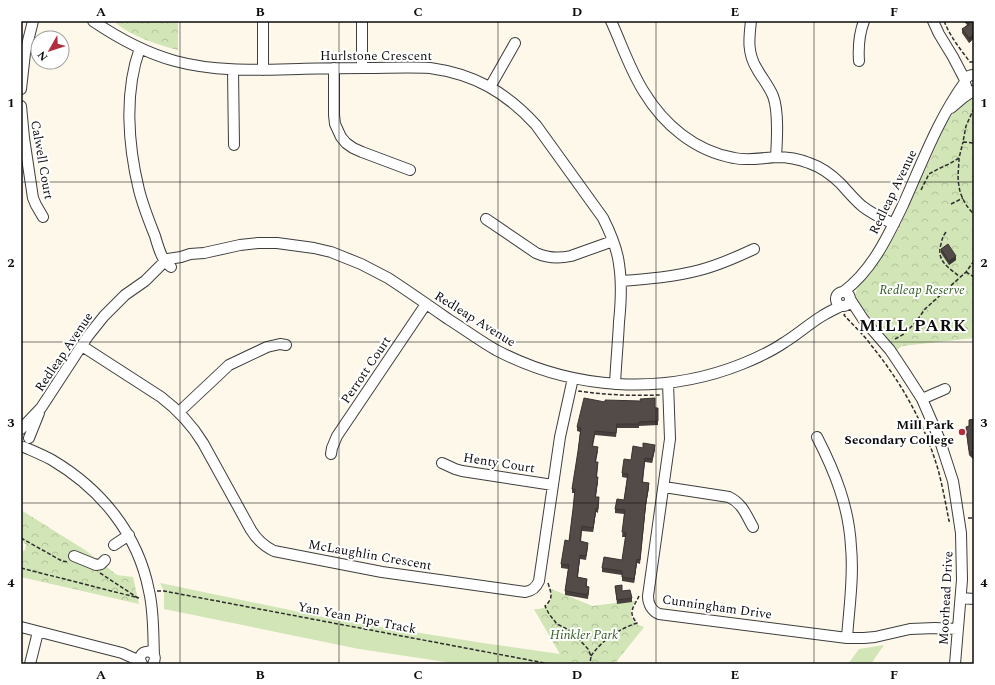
<svg xmlns="http://www.w3.org/2000/svg" width="995" height="685" font-family="Spectral,serif">
  <style>
    .grass { fill: #d2e5b7 }
    .park { fill: url(#park-crowns) }
    .lines { fill: none; stroke-linecap: round; stroke-linejoin: round }
    .minor-casing { stroke: #3e3e3e; stroke-width: 12 }
    .path { stroke: #2d2d2d; stroke-width: 1.5; stroke-dasharray: 4 2; stroke-linecap: butt }
    .minor { stroke: #fff; stroke-width: 10 }
    .wall { fill: #47403e }
    .shaded-wall { fill: #3a3432 }
    .building { fill: #534b48; stroke: #3a3432 }
    .grid { fill: none; stroke: #0b0b0b; stroke-width: 1; stroke-opacity: 0.55 }
    .poi-dot { fill: #b02e3e; stroke: #fff; stroke-width: 1.5 }
    .labels { text-anchor: middle; dominant-baseline: central; stroke-width: 4; stroke-linejoin: round; paint-order: stroke }
    .street-label { font-size: 13px; fill: #0b0b0b; stroke: #fff }
    .park-label { font-size: 13px; font-style: italic; fill: #325d21; stroke: #fff }
    .poi-label { font-size: 13px; font-weight: bold; fill: #0b0b0b; stroke: #fff; text-anchor: end }
    .district-label { font-size: 17px; font-weight: bold; letter-spacing: 1px; fill: #0b0b0b; stroke: #fff }
    .neatline { fill: none; stroke: #0b0b0b; stroke-width: 1.5 }
    .grid-label { font-size: 13px; text-anchor: middle; font-weight: bold; fill: #0b0b0b }
  </style>
  <defs>
    <pattern id="park-crowns" width="20" height="18" patternUnits="userSpaceOnUse"><rect width="20" height="18" fill="#d2e5b7"/><path d="M2 6a3 3 0 1 1 6 0M12 15a3 3 0 1 1 6 0" fill="none" stroke="#b3c39c"/></pattern>
  </defs>
  <rect width="100%" height="100%" fill="#fef8ea"/>
  <path class="grass" d="M 160,583 L 338,620 L 483,643 L 560,654 L 534,609 C 549,610 553,601 551,589 L 592,606 L 635,601 C 628,612 629,623 644,627 L 616,662 L 631,664 L 459,664 L 359,649 L 164,609 L 164,591 Z
    M 884,645 L 871,664 L 848,664 L 859,649 Z"/>
  <path class="park" d="M 114,21 L 178,21 L 178,50 C 159,45 127,35 114,21 Z
    M 974,94 L 974,338 L 902,346 L 897,350 L 883,332 L 869,316 L 865,314 L 855,299 L 856,291 L 860,283 L 865,280 L 876,265 L 898,230 L 947,122 L 954,112 Z
    M 21,510 L 85,550 L 117,575 L 133,577 L 139,604 L 21,577 L 21,552 L 25,550 L 26,545 L 21,539 Z
    M 551,589 L 592,606 L 635,601 C 628,612 629,623 644,627 L 614,664 L 559,664 L 560,654 L 534,609 C 549,610 553,601 551,589 Z"/>
  <g class="lines">
    <defs>
      <path id="minor" d="M 93,21 C 118,38 146,53 175,61 C 216,72 257,70 299,69 C 321,68 344,68 366,68 C 387,68 409,67 430,68 C 474,74 506,92 536,125 L 603,218 C 610,232 617,247 619,264 C 622,283 621,303 619,322 C 618,343 616,363 615,384
        M 263,21 L 263,70
        M 362,21 L 362,68
        M 611,21 C 622,45 630,70 644,92 C 664,125 695,151 734,158 C 748,161 762,158 776,157 C 787,157 799,159 809,163 C 821,167 832,175 841,184 C 848,192 855,200 862,206 C 872,214 883,219 894,224
        M 751,21 C 749,38 747,53 757,69 C 762,78 769,86 773,96 C 779,111 777,141 776,157
        M 933,21 L 939,34 L 953,57 L 965,80
        M 140,48 C 124,92 128,145 139,190 C 143,206 149,221 155,236 C 157,243 159,250 162,256 L 165,262 L 171,267
        M 859,61 C 858,46 859,34 864,21
        M 334,68 L 334,115 L 335,124 L 341,137 L 346,143 L 353,148 L 362,152 L 410,170
        M 233,70 L 234,145
        M 966,86 C 963,80 967,75 974,75
        M 490,87 L 515,43
        M 21,89 L 25,53 L 33,21
        M 21,106 L 24,138 L 33,198 L 36,205 L 43,217
        M 951,108 L 964,97 L 973,91
        M 486,219 L 536,253 C 547,258 558,259 571,256 L 613,241
        M 621,281 C 648,279 674,277 700,270 C 719,265 737,257 754,249
        M836 299a7 7 0 1 1 14 0a7 7 0 1 1-14 0Z
        M 843,292 C 872,271 888,236 903,205 C 922,163 938,119 965,82
        M 850,299 L 863,319 L 890,350 L 904,371 L 922,399 L 939,438 L 953,481 L 956,500 L 961,533 L 962,580 L 955,664
        M 82,346 L 161,397 C 178,410 192,425 203,443 L 251,530 C 257,540 264,546 274,551 L 382,572 L 525,592 C 532,591 536,588 539,581 L 560,437 L 573,378
        M 668,383 L 670,439 L 648,596 C 648,604 652,611 659,614 L 847,638 L 864,638 L 875,637 L 910,629 L 935,628 L 958,629
        M 922,399 L 945,389
        M 179,412 L 229,365 L 267,347 L 280,344 L 286,345
        M 21,429 L 41,408 L 88,336 L 104,316 L 125,295 L 145,281 L 164,262 L 168,259 L 181,257 L 190,254 L 204,253 L 240,245 L 258,243 L 277,243 L 314,248 L 331,252 L 361,264 L 388,278 C 408,291 428,305 448,319 C 464,329 480,341 496,350 C 572,390 662,396 742,364 C 757,358 772,351 785,342 C 798,334 809,324 822,316 C 828,312 835,309 841,306
        M 817,437 C 835,472 849,507 851,547 C 854,577 849,608 847,638
        M 29,438 L 39,413
        M 24,447 C 33,451 43,455 52,460 C 101,489 138,534 149,591 C 154,612 153,634 154,655
        M 331,454 L 332,448 L 337,436 L 426,304
        M 442,463 L 455,469 L 462,471 L 553,485
        M 664,487 L 729,497 C 743,504 746,515 753,527
        M 114,545 L 129,535
        M 74,556 L 96,565 L 101,564 L 105,560
        M 961,598 L 974,599
        M 21,627 L 122,653 L 140,661
        M 30,664 L 38,632
        M 142,664 C 133,648 162,647 153,664"/>
    </defs>
    <use href="#minor" class="minor-casing"/>
    <path class="path" d="M 944,21 C 950,36 960,49 970,62 L 974,62
      M 974,108 L 966,126 L 963,142 L 974,143
      M 959,158 C 959,167 957,177 959,186 C 960,196 967,208 974,214
      M 921,190 L 929,174 L 938,169 L 949,164 L 959,158 L 963,142
      M 951,204 L 963,198
      M 946,232 C 943,236 942,239 941,244 C 936,261 948,267 960,277
      M 966,272 L 974,277
      M 845,314 L 844,315 C 853,325 863,334 871,345 C 902,383 926,426 939,473 C 943,489 946,505 949,521 L 950,521
      M 895,339 L 904,334 L 915,323 L 925,309 L 966,272 L 974,261
      M 579,392 L 579,391 C 606,395 632,396 659,395 L 660,396
      M 968,518 L 974,518
      M 21,538 L 62,561 L 68,562
      M 21,568 L 139,598
      M 100,573 L 138,598
      M 548,583 C 551,593 554,598 545,606 L 549,614 L 557,624 L 569,630 L 575,635 L 588,649 L 591,656 L 590,664
      M 157,591 L 164,591 L 550,664
      M 570,630 L 598,634 L 610,637
      M 591,656 C 602,640 619,629 637,623 C 627,612 634,607 639,596"/>
    <use href="#minor" class="minor"/>
  </g>
  <path class="wall" d="M 964,21 L 974,21 L 974,41 L 973,39 L 969,43 L 962,33 L 962,29 L 967,25 Z
    M 941,249 L 956,260 L 949,265 L 941,253 Z
    M 605,402 L 658,408 L 658,425 L 639,426 L 639,428 L 617,428 L 616,437 L 595,435 L 593,446 L 598,451 L 596,462 L 598,466 L 597,477 L 598,481 L 596,497 L 599,501 L 598,513 L 596,512 L 593,532 L 582,531 L 581,542 L 588,547 L 586,560 L 580,559 L 578,577 L 587,583 L 587,586 L 589,591 L 588,599 L 565,595 L 565,591 L 568,569 L 561,568 L 561,564 L 569,541 L 575,493 L 572,493 L 572,489 L 578,455 L 578,451 L 580,432 L 577,431 L 577,427 Z
    M 974,419 L 974,460 L 969,455 L 966,432 L 966,427 L 969,426 L 969,420 Z
    M 655,449 L 652,463 L 645,462 L 643,482 L 649,487 L 646,505 L 640,564 L 637,563 L 634,583 L 622,581 L 622,575 L 602,572 L 602,568 L 622,560 L 626,537 L 622,537 L 624,514 L 615,513 L 615,509 L 624,500 L 627,478 L 622,477 L 622,473 L 631,460 Z
    M 615,586 L 632,598 L 632,602 L 617,604 Z"/>
  <path class="shaded-wall" d="M 973,35 L 973,39 L 969,43 L 969,38 Z
    M 956,256 L 956,260 L 949,265 L 949,261 Z
    M 655,445 L 655,449 L 652,463 L 652,459 Z
    M 598,477 L 598,481 L 595,501 L 595,497 Z
    M 649,483 L 649,487 L 646,505 L 641,548 L 646,501 Z
    M 596,508 L 596,512 L 593,532 L 593,528 Z
    M 580,555 L 580,559 L 577,581 L 577,577 Z
    M 637,559 L 637,563 L 634,583 L 634,579 Z"/>
  <path class="building" d="M 967,21 L 974,21 L 974,37 L 973,35 L 969,38 L 962,29 L 970,24 Z
    M 948,244 L 956,256 L 949,261 L 941,249 Z
    M 584,398 L 605,402 L 605,400 L 641,401 L 640,399 L 655,398 L 655,408 L 658,408 L 658,421 L 639,422 L 639,424 L 617,424 L 616,433 L 595,431 L 592,446 L 598,447 L 595,462 L 598,462 L 596,477 L 598,477 L 595,497 L 599,497 L 598,509 L 596,508 L 593,528 L 582,526 L 580,541 L 588,543 L 586,556 L 580,555 L 577,577 L 587,579 L 586,586 L 589,587 L 588,595 L 565,591 L 569,565 L 561,564 L 565,540 L 569,541 L 573,509 L 575,489 L 572,489 L 578,451 L 581,428 L 577,427 Z
    M 974,419 L 974,454 L 969,450 L 966,427 L 969,426 L 969,420 Z
    M 643,443 L 655,445 L 652,459 L 645,458 L 642,482 L 649,483 L 646,501 L 640,560 L 637,559 L 634,579 L 622,577 L 622,571 L 602,568 L 604,557 L 622,560 L 626,533 L 622,532 L 625,510 L 615,509 L 617,499 L 624,500 L 628,474 L 622,473 L 624,459 L 631,460 L 633,446 L 643,448 Z
    M 622,585 L 622,591 L 630,590 L 632,598 L 617,600 L 615,586 Z"/>
  <path class="grid" d="M 180,21 L 180,664M 339,21 L 339,664M 498,21 L 498,664M 656,21 L 656,664M 814,21 L 814,664M 21,182 L 974,182M 21,342 L 974,342M 21,503 L 974,503"/>
  <circle class="poi-dot" cx="962" cy="432" r="4"/>
  <g class="labels">
    <g class="street-label">
      <text x="376" y="56">Hurlstone Crescent</text>
      <text transform="translate(42 160) rotate(80)">Calwell Court</text>
      <text transform="translate(893 192) rotate(-64)">Redleap Avenue</text>
      <text transform="translate(475 319) rotate(32)">Redleap Avenue</text>
      <text transform="translate(64 352) rotate(-56)">Redleap Avenue</text>
      <text transform="translate(366 370) rotate(-56)">Perrott Court</text>
      <text transform="translate(499 463) rotate(9)">Henty Court</text>
      <text transform="translate(370 555) rotate(10)">McLaughlin Crescent</text>
      <text transform="translate(946 598) rotate(-87)">Moorhead Drive</text>
      <text transform="translate(717 607) rotate(8)">Cunningham Drive</text>
      <text transform="translate(357 618) rotate(11)">Yan Yean Pipe Track</text>
    </g>
    <g class="park-label">
      <text x="922" y="290">Redleap Reserve</text>
      <text x="584" y="635">Hinkler Park</text>
    </g>
    <g class="poi-label">
      <text x="954" y="425">Mill Park<tspan x="954" dy="15">Secondary College</tspan></text>
    </g>
    <g class="district-label">
      <text x="913" y="326">MILL PARK</text>
    </g>
  </g>
  <rect width="995" height="685" fill="none" stroke="#ffffff" stroke-width="44"/>
  <g transform="translate(50 50) rotate(231)"><circle r="19" fill="#ffffff" stroke="#9d9d9d"/>
  <path d="M0-3L7 15L0 10L-7 15Z" fill="#b02e3e"/>
  <text y="-6" font-size="11" font-weight="bold" text-anchor="middle" fill="#0b0b0b">N</text>
  </g>
  <rect x="22" y="22" width="951" height="641" class="neatline"/>
  <g class="grid-label">
    <text x="101" y="16">A</text>
    <text x="260" y="16">B</text>
    <text x="418" y="16">C</text>
    <text x="577" y="16">D</text>
    <text x="735" y="16">E</text>
    <text x="894" y="16">F</text>
    <text x="11" y="107">1</text>
    <text x="984" y="107">1</text>
    <text x="11" y="267">2</text>
    <text x="984" y="267">2</text>
    <text x="11" y="427">3</text>
    <text x="984" y="427">3</text>
    <text x="11" y="587">4</text>
    <text x="984" y="587">4</text>
    <text x="101" y="679">A</text>
    <text x="260" y="679">B</text>
    <text x="418" y="679">C</text>
    <text x="577" y="679">D</text>
    <text x="735" y="679">E</text>
    <text x="894" y="679">F</text>
  </g>
</svg>
